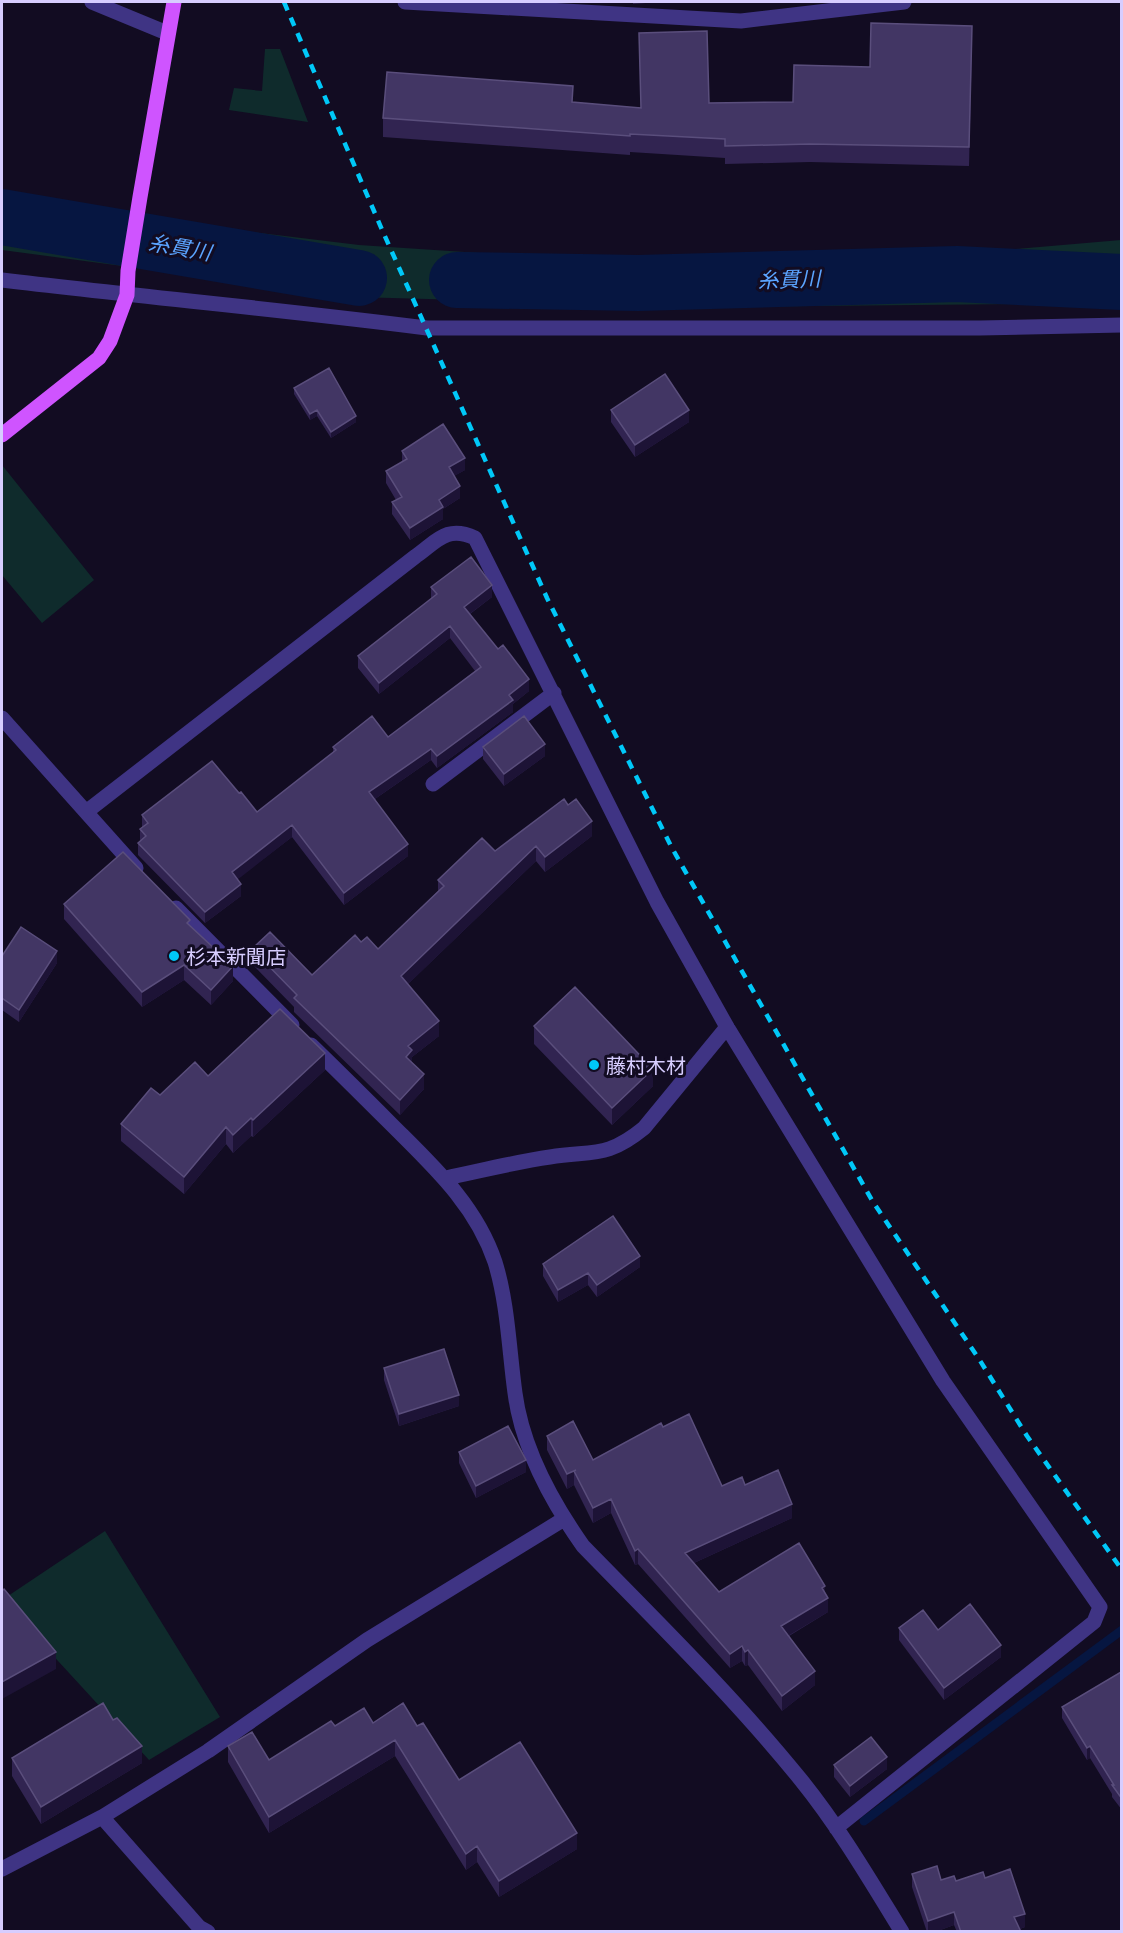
<svg xmlns="http://www.w3.org/2000/svg" width="1123" height="1933" font-family="'Open Sans','Noto Sans JP',sans-serif">
  <style>
    .green { fill: #0f2b2c }
    .lines { fill: none; stroke-linecap: round; stroke-linejoin: round }
    .stream { stroke: #061641; stroke-width: 9 }
    .river { stroke: #061641; stroke-width: 56 }
    .minor { stroke: #3f3484; stroke-width: 15 }
    .major { stroke: #cf54ff; stroke-width: 15 }
    .rail { stroke: #00c8f8; stroke-width: 4.5; stroke-dasharray: 9 8; stroke-linecap: butt }
    .wall { fill: #312451 }
    .shaded-wall { fill: #1d1336 }
    .building { fill: #423664; stroke: #5a4e7c; stroke-width: 1.5 }
    .poi-dot { fill: #00c8f8; stroke: #120c22; stroke-width: 2 }
    .labels { text-anchor: middle; dominant-baseline: central; stroke-width: 6; stroke-linejoin: round; paint-order: stroke }
    .poi-label { font-size: 20px; fill: #d7cdff; stroke: #120c22; text-anchor: start }
    .water-label { font-size: 21px; font-style: italic; fill: #5ba4ff; stroke: #120c22 }
  </style>
  <rect width="100%" height="100%" fill="#120c22"/>
  <path class="green" d="M 265,49 L 280,49 L 308,122 L 229,110 L 234,88 L 262,91 Z
    M 2,191 L 121,218 L 155,220 L 359,245 L 511,255 L 707,256 L 968,253 L 1121,240 L 1122,303 L 721,307 L 355,297 L 2,250 Z
    M 2,465 L 94,580 L 42,623 L 2,575 Z
    M 105,1531 L 220,1717 L 149,1760 L 2,1600 Z"/>
  <g class="lines">
    <path class="stream" d="M 864,1821 L 1122,1630"/>
    <path class="river" d="M 2,217 L 359,278
      M 457,280 L 638,283 L 957,274 L 1122,282"/>
    <path class="minor" d="M 92,2 L 167,33
      M 405,2 L 741,21 L 904,2
      M 2,280 C 143,297 286,310 427,328 L 980,328 L 1122,325
      M 2,718 L 136,868
      M 433,784 L 554,693
      M 86,812 L 416,556 C 437,541 447,525 475,538 L 657,902 L 727,1027 L 943,1381 L 1100,1607 L 1094,1622 L 836,1828
      M 176,908 L 292,1025
      M 311,1045 C 338,1071 365,1098 392,1125 C 433,1166 476,1205 495,1262 C 508,1304 509,1350 515,1393 C 522,1447 552,1502 583,1546 C 657,1622 734,1697 801,1780 C 839,1827 870,1880 902,1932
      M 446,1178 C 480,1171 515,1162 550,1157 C 593,1150 606,1159 644,1128 L 727,1027
      M 102,1817 L 199,1927 L 208,1932
      M 2,1869 L 102,1817 L 208,1751 L 367,1640 L 564,1519"/>
    <path class="major" d="M 2,435 L 99,358 L 110,341 L 127,295 L 128,271 L 140,197 L 174,2"/>
    <path class="rail" d="M 284,2 L 383,232 L 547,598 L 672,848 L 873,1202 L 979,1359 L 1027,1436 L 1122,1570"/>
  </g>
  <path class="wall" d="M 633,2 L 659,2 L 633,4 Z
    M 639,33 L 709,103 L 793,102 L 870,67 L 972,44 L 969,166 L 810,162 L 725,164 L 725,158 L 630,152 L 630,155 L 383,137 L 383,118 L 573,102 L 641,108 Z
    M 294,388 L 356,422 L 331,438 L 317,416 L 310,420 L 294,394 Z
    M 611,410 L 689,422 L 635,457 L 611,422 Z
    M 402,451 L 465,470 L 454,476 L 460,498 L 443,509 L 443,519 L 410,540 L 392,514 L 392,502 L 396,500 L 386,483 L 386,471 L 402,462 Z
    M 431,587 L 492,597 L 470,614 L 529,691 L 513,704 L 513,712 L 437,768 L 431,760 L 375,799 L 408,856 L 344,905 L 292,837 L 237,879 L 241,896 L 205,923 L 138,855 L 138,843 L 140,841 L 140,829 L 142,827 L 142,815 L 239,793 L 257,812 L 333,753 L 333,747 L 388,737 L 475,671 L 450,638 L 379,694 L 358,668 L 358,656 L 431,599 Z
    M 483,747 L 545,756 L 504,786 L 483,759 Z
    M 592,836 L 545,872 L 536,861 L 408,984 L 439,1036 L 412,1057 L 412,1063 L 424,1089 L 400,1115 L 294,1012 L 294,1007 L 252,964 L 252,949 L 312,975 L 361,942 L 378,949 L 438,891 L 438,880 L 495,851 Z
    M 64,904 L 233,981 L 211,1005 L 184,980 L 142,1007 L 64,919 Z
    M 2,956 L 57,963 L 19,1022 L 2,1010 Z
    M 534,1026 L 653,1086 L 612,1125 L 534,1044 Z
    M 325,1070 L 253,1137 L 251,1136 L 233,1153 L 226,1144 L 184,1194 L 121,1141 L 121,1124 L 160,1095 L 208,1076 Z
    M 543,1264 L 640,1267 L 597,1297 L 588,1285 L 558,1302 L 543,1276 Z
    M 384,1368 L 459,1406 L 399,1426 L 384,1380 Z
    M 663,1427 L 722,1486 L 745,1485 L 792,1518 L 694,1563 L 719,1592 L 825,1592 L 828,1612 L 789,1636 L 815,1685 L 782,1711 L 748,1665 L 745,1666 L 742,1661 L 730,1668 L 638,1564 L 635,1565 L 611,1513 L 593,1523 L 574,1485 L 567,1489 L 547,1450 L 547,1436 L 593,1460 Z
    M 459,1452 L 526,1472 L 476,1498 L 459,1463 Z
    M 899,1628 L 938,1630 L 1001,1657 L 944,1700 L 899,1640 Z
    M 1121,1672 L 1122,1810 L 1112,1797 L 1112,1794 L 1090,1758 L 1087,1760 L 1062,1718 L 1062,1707 Z
    M 113,1720 L 142,1763 L 41,1824 L 12,1776 L 12,1758 Z
    M 373,1723 L 417,1726 L 459,1780 L 577,1849 L 499,1897 L 477,1862 L 466,1870 L 395,1756 L 269,1833 L 228,1762 L 228,1746 L 269,1760 L 335,1726 Z
    M 834,1765 L 887,1769 L 850,1797 L 834,1777 Z
    M 912,1874 L 941,1880 L 956,1881 L 985,1878 L 1025,1927 L 1020,1929 L 1021,1932 L 957,1932 L 954,1925 L 935,1932 L 927,1932 L 912,1887 Z"/>
  <path class="shaded-wall" d="M 972,26 L 972,44 L 969,166 L 969,147 Z
    M 317,410 L 317,416 L 310,420 L 310,414 Z
    M 689,410 L 689,422 L 635,457 L 635,445 Z
    M 356,416 L 356,422 L 331,438 L 331,432 Z
    M 465,458 L 465,470 L 449,479 L 449,467 Z
    M 460,486 L 460,498 L 443,509 L 443,519 L 410,540 L 410,528 L 439,500 Z
    M 492,585 L 492,597 L 464,618 L 464,607 Z
    M 450,626 L 450,638 L 379,694 L 379,683 Z
    M 529,679 L 529,691 L 513,704 L 513,712 L 437,768 L 437,756 L 509,695 Z
    M 545,744 L 545,756 L 504,786 L 504,774 Z
    M 431,749 L 431,760 L 369,803 L 369,792 Z
    M 592,821 L 592,836 L 545,872 L 545,857 Z
    M 292,825 L 292,837 L 232,884 L 232,872 Z
    M 408,844 L 408,856 L 344,905 L 344,893 Z
    M 536,846 L 536,861 L 401,991 L 401,976 Z
    M 241,884 L 241,896 L 205,923 L 205,912 Z
    M 57,951 L 57,963 L 19,1022 L 19,1010 Z
    M 184,965 L 184,980 L 142,1007 L 142,992 Z
    M 233,966 L 233,981 L 211,1005 L 211,990 Z
    M 439,1021 L 439,1036 L 412,1057 L 412,1065 L 406,1057 L 408,1046 Z
    M 325,1053 L 325,1070 L 253,1137 L 253,1120 Z
    M 653,1069 L 653,1086 L 612,1125 L 612,1108 Z
    M 424,1074 L 424,1089 L 400,1115 L 400,1100 Z
    M 251,1118 L 251,1136 L 233,1153 L 233,1135 Z
    M 226,1127 L 226,1144 L 184,1194 L 184,1177 Z
    M 640,1256 L 640,1267 L 597,1297 L 597,1285 Z
    M 588,1273 L 588,1285 L 558,1302 L 558,1290 Z
    M 459,1395 L 459,1406 L 399,1426 L 399,1414 Z
    M 526,1460 L 526,1472 L 476,1498 L 476,1486 Z
    M 574,1471 L 574,1485 L 567,1489 L 567,1474 Z
    M 611,1499 L 611,1513 L 593,1523 L 593,1508 Z
    M 792,1504 L 792,1518 L 685,1567 L 685,1553 Z
    M 638,1549 L 638,1564 L 635,1565 L 635,1551 Z
    M 825,1586 L 825,1600 L 828,1598 L 828,1612 L 781,1640 L 781,1626 Z
    M 1001,1645 L 1001,1657 L 944,1700 L 944,1688 Z
    M 742,1646 L 742,1661 L 730,1668 L 730,1654 Z
    M 748,1650 L 748,1665 L 745,1666 L 745,1652 Z
    M 56,1652 L 56,1669 L 2,1699 L 2,1682 Z
    M 815,1671 L 815,1685 L 782,1711 L 782,1696 Z
    M 395,1740 L 395,1756 L 269,1833 L 269,1817 Z
    M 142,1746 L 142,1763 L 41,1824 L 41,1807 Z
    M 1090,1746 L 1090,1758 L 1087,1760 L 1087,1748 Z
    M 887,1757 L 887,1769 L 850,1797 L 850,1786 Z
    M 577,1833 L 577,1849 L 499,1897 L 499,1881 Z
    M 477,1846 L 477,1862 L 466,1870 L 466,1854 Z
    M 954,1912 L 954,1925 L 935,1932 L 928,1932 L 928,1921 Z
    M 1025,1914 L 1025,1927 L 1014,1931 L 1014,1917 Z"/>
  <path class="building" d="M 871,23 L 972,26 L 969,147 L 810,144 L 725,146 L 725,139 L 630,134 L 630,136 L 383,118 L 387,72 L 573,86 L 572,102 L 641,108 L 639,33 L 707,31 L 709,103 L 793,102 L 794,65 L 870,67 Z
    M 329,368 L 356,416 L 331,432 L 317,410 L 310,414 L 294,388 Z
    M 665,374 L 689,410 L 635,445 L 611,410 Z
    M 443,424 L 465,458 L 449,467 L 460,486 L 439,500 L 443,507 L 410,528 L 392,502 L 402,497 L 386,471 L 407,459 L 402,451 Z
    M 471,557 L 492,585 L 464,607 L 498,649 L 503,645 L 529,679 L 509,695 L 513,700 L 437,756 L 431,749 L 369,792 L 408,844 L 344,893 L 292,825 L 232,872 L 241,884 L 205,912 L 138,843 L 146,836 L 140,829 L 148,823 L 142,815 L 212,761 L 239,793 L 241,792 L 257,812 L 336,750 L 333,747 L 372,716 L 388,737 L 481,667 L 450,626 L 379,683 L 358,656 L 437,594 L 431,587 Z
    M 524,716 L 545,744 L 504,774 L 483,747 Z
    M 564,799 L 568,805 L 576,799 L 592,821 L 545,857 L 536,846 L 401,976 L 439,1021 L 408,1046 L 412,1050 L 406,1057 L 424,1074 L 400,1100 L 294,998 L 297,995 L 252,949 L 270,932 L 312,975 L 355,935 L 361,942 L 367,937 L 378,949 L 444,886 L 438,880 L 482,838 L 495,851 Z
    M 123,852 L 190,920 L 187,923 L 233,966 L 211,990 L 184,965 L 142,992 L 64,904 Z
    M 21,927 L 57,951 L 19,1010 L 2,998 L 2,956 Z
    M 575,987 L 653,1069 L 612,1108 L 534,1026 Z
    M 280,1009 L 325,1053 L 253,1120 L 251,1118 L 233,1135 L 226,1127 L 184,1177 L 121,1124 L 151,1088 L 160,1095 L 195,1062 L 208,1076 Z
    M 613,1216 L 640,1256 L 597,1285 L 588,1273 L 558,1290 L 543,1264 Z
    M 444,1349 L 459,1395 L 399,1414 L 384,1368 Z
    M 689,1414 L 722,1486 L 742,1477 L 745,1485 L 778,1470 L 792,1504 L 685,1553 L 719,1592 L 799,1543 L 825,1586 L 822,1588 L 828,1598 L 781,1626 L 815,1671 L 782,1696 L 748,1650 L 745,1652 L 742,1646 L 730,1654 L 638,1549 L 635,1551 L 611,1499 L 593,1508 L 574,1471 L 576,1470 L 567,1474 L 547,1436 L 573,1421 L 593,1460 L 661,1423 L 663,1427 Z
    M 508,1426 L 526,1460 L 476,1486 L 459,1452 Z
    M 4,1589 L 56,1652 L 2,1682 L 2,1591 Z
    M 970,1604 L 1001,1645 L 944,1688 L 899,1628 L 923,1610 L 938,1630 Z
    M 1121,1672 L 1122,1672 L 1122,1799 L 1112,1785 L 1114,1785 L 1090,1746 L 1087,1748 L 1062,1707 Z
    M 103,1703 L 113,1720 L 117,1718 L 142,1746 L 41,1807 L 12,1758 Z
    M 403,1703 L 417,1726 L 423,1723 L 459,1780 L 520,1742 L 577,1833 L 499,1881 L 477,1846 L 466,1854 L 395,1740 L 269,1817 L 228,1746 L 252,1732 L 269,1760 L 331,1721 L 335,1726 L 364,1708 L 373,1723 Z
    M 871,1737 L 887,1757 L 850,1786 L 834,1765 Z
    M 937,1866 L 941,1880 L 954,1876 L 956,1881 L 983,1872 L 985,1878 L 1010,1869 L 1025,1914 L 1014,1917 L 1021,1932 L 961,1932 L 954,1912 L 928,1921 L 912,1874 Z"/>
  <g class="poi-dot">
    <circle cx="174" cy="956" r="6"/>
    <circle cx="594" cy="1065" r="6"/>
  </g>
  <g class="labels">
    <g class="poi-label">
      <text x="186" y="956">杉本新聞店</text>
      <text x="606" y="1065">藤村木材</text>
    </g>
    <g class="water-label">
      <text transform="translate(180 247) rotate(10)">糸貫川</text>
      <text transform="translate(789 279) rotate(-2)">糸貫川</text>
    </g>
  </g>
  <rect width="1123" height="1933" fill="none" stroke="#d7cdff" stroke-width="6"/>
</svg>
